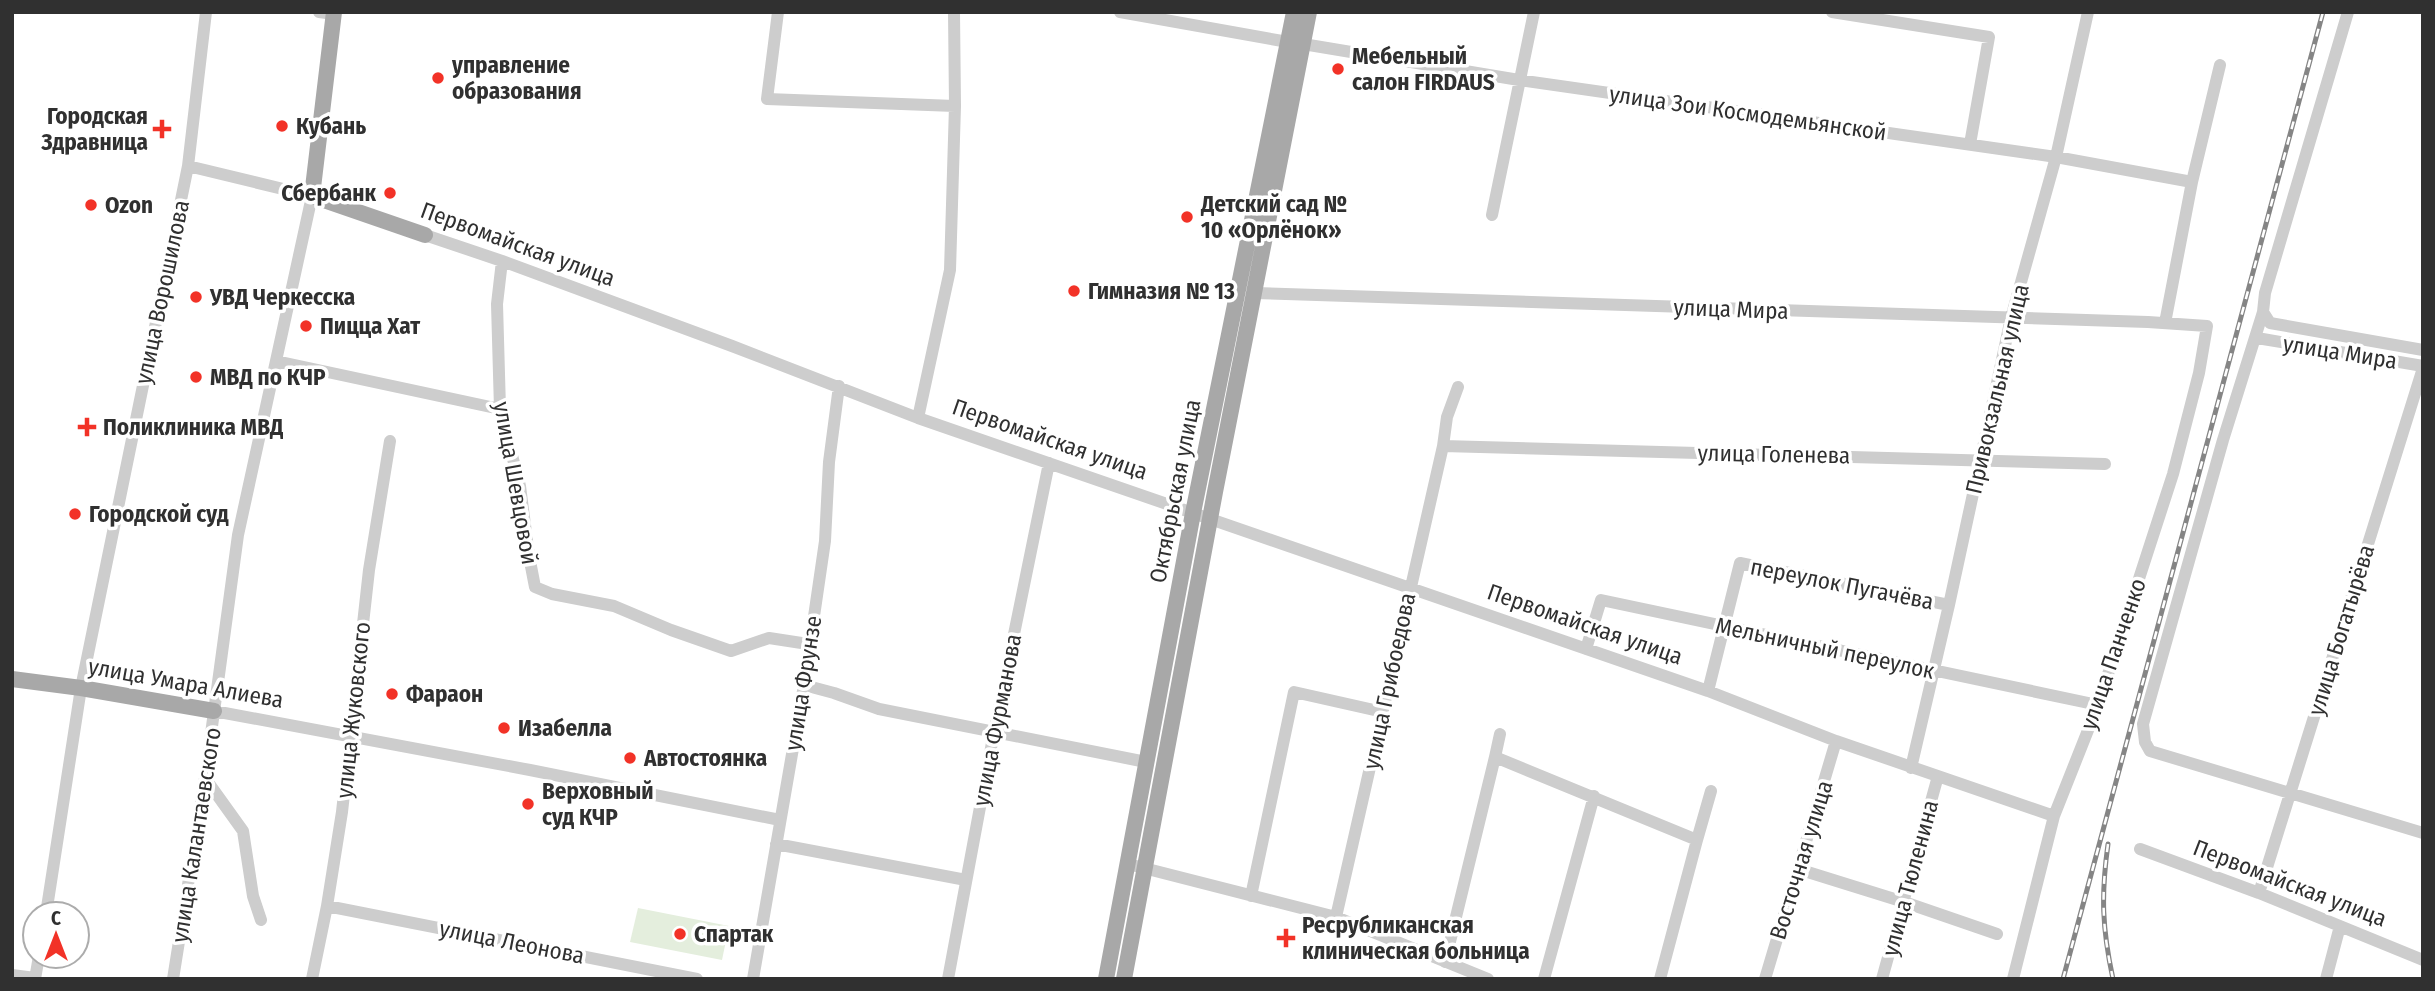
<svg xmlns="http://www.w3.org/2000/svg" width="2435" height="991" font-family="'Fira Sans Condensed',sans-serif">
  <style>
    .green { fill: #e4eedd }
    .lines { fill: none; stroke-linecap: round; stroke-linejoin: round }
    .minor { stroke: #cdcdcd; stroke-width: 12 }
    .major { stroke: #a8a8a8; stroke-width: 16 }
    .rail-casing { stroke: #858585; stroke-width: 5 }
    .rail { stroke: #fff; stroke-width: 2.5; stroke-dasharray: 8; stroke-linecap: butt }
    .poi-dot { fill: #f23227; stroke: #fff; stroke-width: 2.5 }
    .labels { text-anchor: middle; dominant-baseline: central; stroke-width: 7; stroke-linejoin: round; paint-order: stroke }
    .poi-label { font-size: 23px; font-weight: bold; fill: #303030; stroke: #fff; text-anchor: start }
    .street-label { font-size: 23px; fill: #303030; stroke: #fff }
  </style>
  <rect width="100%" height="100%" fill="#fff"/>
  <path class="green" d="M 638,908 L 729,926 L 722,960 L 630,942 Z"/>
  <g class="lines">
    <path class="minor" d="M 319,12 L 334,14
      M 778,12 L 767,99 L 955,106
      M 1120,12 L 1288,42
      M 1832,12 L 1989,37 L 1970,144
      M 2348,12 L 2265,293 L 2263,312 L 2270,323 L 2423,350
      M 1303,44 L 1519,80 L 2056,157 L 2192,182
      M 1492,215 L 1534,12
      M 425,235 L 502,261 L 732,346 L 918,418 L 1708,691 L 1836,741 L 2054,816
      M 502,261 L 497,304 L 500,409 L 520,486 L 529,556 L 535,587 L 552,594 L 614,606 L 671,630 L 731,651 L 769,638 L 808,644
      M 1254,293 L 2148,322 L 2207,326 L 2199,373 L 2173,474 L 2098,705 L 2054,816 L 2013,979
      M 2263,312 L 2223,440 L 2143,724 L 2145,742 L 2150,751 L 2423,833
      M 2165,323 L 2192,182 L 2220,65
      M 2257,338 L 2423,366
      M 276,361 L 500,409
      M 918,418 L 950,270 L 955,106 L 954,12
      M 1443,446 L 2105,464
      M 1586,649 L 1601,600 L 2098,705
      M 804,685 L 834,693 L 879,709 L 1146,762
      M 1708,691 L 1740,563 L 1949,605
      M 214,711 L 530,770 L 780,820
      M 1495,757 L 1500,734
      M 1911,768 L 1949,605 L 2011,318 L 2056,157 L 2088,12
      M 205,778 L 243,831 L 253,896 L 261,920
      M 1697,840 L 1711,791
      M 776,844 L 966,880
      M 2140,849 L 2259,893 L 2423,960
      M 1128,864 L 1336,917 L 1488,979
      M 1798,869 L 1904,902 L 1997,934
      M 2259,893 L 2423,368
      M 1251,896 L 1294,692 L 1383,712
      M 327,906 L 697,979
      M 46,914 L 81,688 L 188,166 L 206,12
      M 1336,917 L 1443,446 L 1447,417 L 1458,387
      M 1445,962 L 1495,757 L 1697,840 L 1660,979
      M 12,975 L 35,978
      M 35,979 L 39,956
      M 173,979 L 205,778 L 238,535 L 312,196 L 188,166
      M 312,979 L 327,906 L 342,812 L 369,570 L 390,441
      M 753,979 L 804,685 L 825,541 L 829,462 L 839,386
      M 948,979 L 994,732 L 1049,463
      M 1544,979 L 1594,796
      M 1765,979 L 1836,741
      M 1882,979 L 1938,776
      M 2326,979 L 2340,926"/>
    <path class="major" d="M 334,12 L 312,196 L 425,235
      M 12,679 L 81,688 L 214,711
      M 1106,979 L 1193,513 L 1294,12
      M 1124,979 L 1215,492 L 1309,12"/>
    <defs>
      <path id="rail" d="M 2108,844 C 2101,895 2102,928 2113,979
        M 2063,979 L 2323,12"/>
    </defs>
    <use href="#rail" class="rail-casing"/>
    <use href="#rail" class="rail"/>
  </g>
  <g class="poi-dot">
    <circle cx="1338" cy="69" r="7"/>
    <circle cx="438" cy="78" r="7"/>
    <circle cx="282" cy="126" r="7"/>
    <path d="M158.5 118.5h7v7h7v7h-7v7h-7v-7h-7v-7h7z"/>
    <circle cx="390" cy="193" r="7"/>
    <circle cx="91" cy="205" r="7"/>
    <circle cx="1187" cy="217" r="7"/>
    <circle cx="1074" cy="291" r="7"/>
    <circle cx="196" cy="297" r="7"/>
    <circle cx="306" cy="326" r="7"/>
    <circle cx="196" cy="377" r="7"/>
    <path d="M83.5 416.5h7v7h7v7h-7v7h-7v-7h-7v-7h7z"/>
    <circle cx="75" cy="514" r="7"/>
    <circle cx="392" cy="694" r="7"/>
    <circle cx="504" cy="728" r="7"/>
    <circle cx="630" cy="758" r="7"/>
    <circle cx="528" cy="804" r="7"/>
    <circle cx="680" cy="934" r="7"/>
    <path d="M1282.5 927.5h7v7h7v7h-7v7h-7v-7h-7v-7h7z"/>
  </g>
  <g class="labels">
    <g class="poi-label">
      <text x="1352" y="56">Мебельный<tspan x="1352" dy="26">салон FIRDAUS</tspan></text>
      <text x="452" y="65">управление<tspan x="452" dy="26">образования</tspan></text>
      <text x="148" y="116" text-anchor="end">Городская<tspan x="148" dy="26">Здравница</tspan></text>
      <text x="296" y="126">Кубань</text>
      <text x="376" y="193" text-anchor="end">Сбербанк</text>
      <text x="1201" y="204">Детский сад №<tspan x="1201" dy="26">10 «Орлёнок»</tspan></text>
      <text x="105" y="205">Ozon</text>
      <text x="1088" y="291">Гимназия № 13</text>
      <text x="210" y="297">УВД Черкесска</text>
      <text x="320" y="326">Пицца Хат</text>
      <text x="210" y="377">МВД по КЧР</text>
      <text x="103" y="427">Поликлиника МВД</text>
      <text x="89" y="514">Городской суд</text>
      <text x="406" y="694">Фараон</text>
      <text x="518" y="728">Изабелла</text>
      <text x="644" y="758">Автостоянка</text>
      <text x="542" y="791">Верховный<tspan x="542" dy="26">суд КЧР</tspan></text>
      <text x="1302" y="925">Ресрубликанская<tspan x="1302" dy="26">клиническая больница</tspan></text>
      <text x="694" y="934">Спартак</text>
    </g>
    <g class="street-label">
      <text transform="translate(1748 113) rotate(8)">улица Зои Космодемьянской</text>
      <text transform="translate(518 244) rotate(20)">Первомайская улица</text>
      <text transform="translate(162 292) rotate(-78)">улица Ворошилова</text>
      <text transform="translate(1731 309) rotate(2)">улица Мира</text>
      <text transform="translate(2340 352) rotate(9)">улица Мира</text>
      <text transform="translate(1997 389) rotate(-77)">Привокзальная улица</text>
      <text transform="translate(1050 439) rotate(19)">Первомайская улица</text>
      <text transform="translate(1774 454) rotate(1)">улица Голенева</text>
      <text transform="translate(516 483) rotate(80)">улица Шевцовой</text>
      <text transform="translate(1175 491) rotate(-79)">Октябрьская улица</text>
      <text transform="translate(1842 584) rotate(11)">переулок Пугачёва</text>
      <text transform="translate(1585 624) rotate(19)">Первомайская улица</text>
      <text transform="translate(2341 630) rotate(-73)">улица Богатырёва</text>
      <text transform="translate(1825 648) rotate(12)">Мельничный переулок</text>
      <text transform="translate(2113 654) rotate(-71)">улица Панченко</text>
      <text transform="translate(1389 681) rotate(-78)">улица Грибоедова</text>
      <text transform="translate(186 683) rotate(10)">улица Умара Алиева</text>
      <text transform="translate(803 683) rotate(-81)">улица Фрунзе</text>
      <text transform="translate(353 710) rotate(-84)">улица Жуковского</text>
      <text transform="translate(997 720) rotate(-79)">улица Фурманова</text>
      <text transform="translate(196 835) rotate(-81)">улица Калантаевского</text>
      <text transform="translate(1801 860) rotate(-73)">Восточная улица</text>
      <text transform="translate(1910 878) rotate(-75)">улица Тюленина</text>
      <text transform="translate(2290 883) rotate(21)">Первомайская улица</text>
      <text transform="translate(512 942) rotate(11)">улица Леонова</text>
    </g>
  </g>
  <rect width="2435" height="991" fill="none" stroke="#303030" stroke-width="28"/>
  <g transform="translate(56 935)"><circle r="33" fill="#ffffff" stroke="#acacac" stroke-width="2"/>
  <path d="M0-5L12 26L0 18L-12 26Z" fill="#f23227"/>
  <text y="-10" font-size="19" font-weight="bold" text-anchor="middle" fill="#303030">С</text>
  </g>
</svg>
